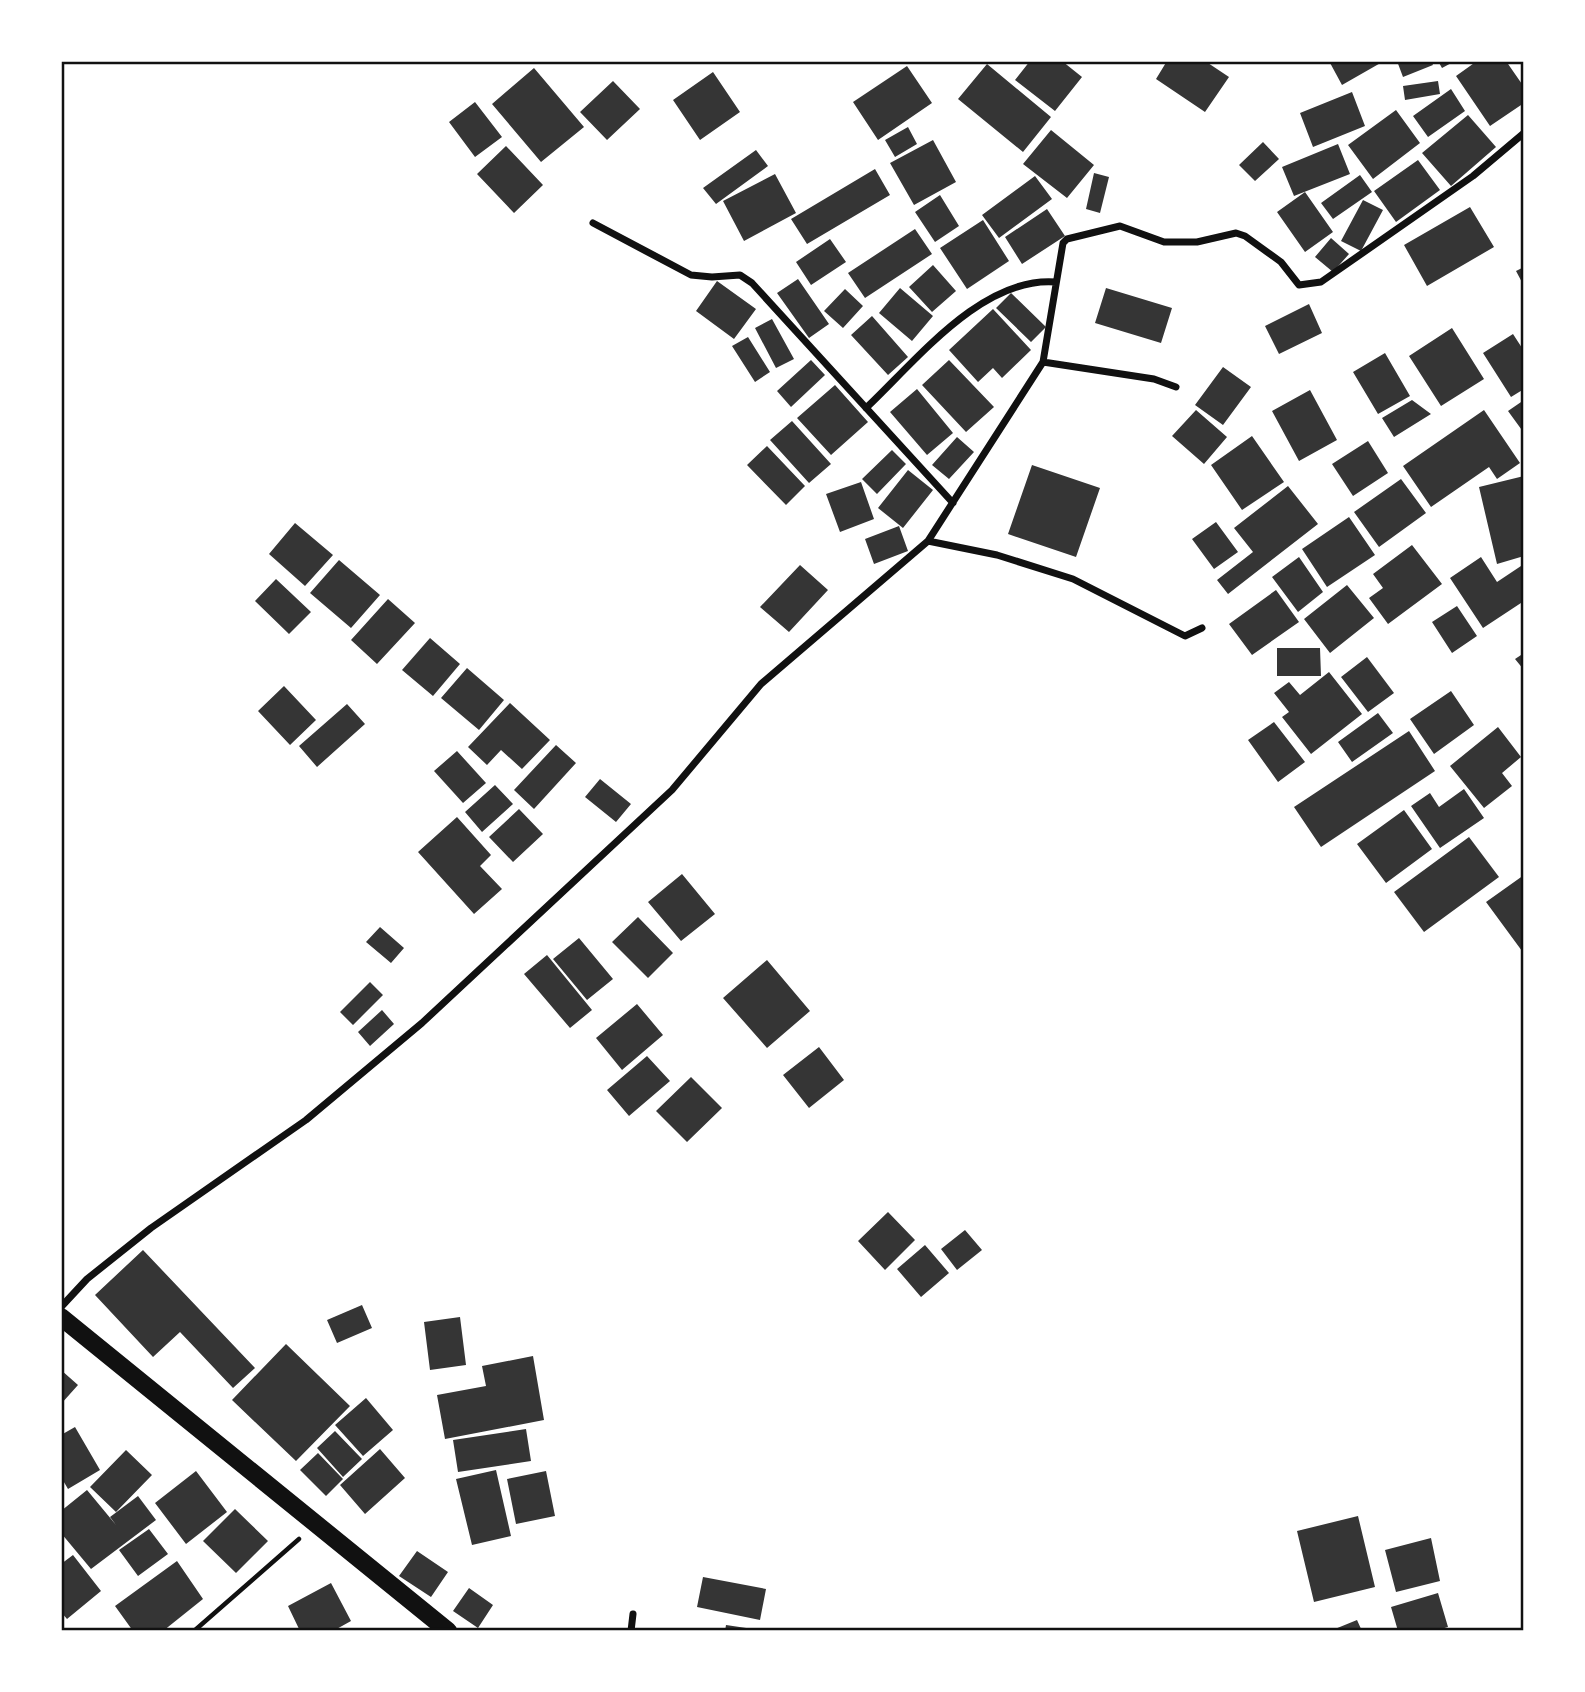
<svg xmlns="http://www.w3.org/2000/svg" width="1585" height="1692" font-family="Lora,serif">
  <style>
    .building { fill: #353535 }
    .lines { fill: none; stroke-linecap: round; stroke-linejoin: round }
    .path { stroke: #111; stroke-width: 4.5 }
    .minor { stroke: #111; stroke-width: 7 }
    .primary { stroke: #111; stroke-width: 18 }
    .neatline { fill: none; stroke: #111; stroke-width: 2.5 }
  </style>
  <rect width="100%" height="100%" fill="#fff"/>
  <path class="building" d="M 1030,61 L 1062,61 L 1082,77 L 1055,111 L 1015,80 Z
    M 1167,61 L 1205,61 L 1229,77 L 1205,112 L 1156,79 Z
    M 1329,61 L 1384,61 L 1342,85 Z
    M 1397,61 L 1431,61 L 1433,65 L 1403,77 Z
    M 1438,61 L 1455,61 L 1442,68 Z
    M 1477,61 L 1506,61 L 1524,87 L 1524,103 L 1490,126 L 1456,76 Z
    M 987,64 L 1051,117 L 1023,152 L 958,99 Z
    M 907,66 L 932,103 L 878,140 L 853,102 Z
    M 534,68 L 584,127 L 541,162 L 492,104 Z
    M 713,72 L 740,112 L 700,140 L 673,100 Z
    M 613,81 L 640,109 L 607,140 L 580,112 Z
    M 1438,81 L 1440,94 L 1405,100 L 1403,86 Z
    M 1451,89 L 1465,111 L 1428,137 L 1413,116 Z
    M 1352,92 L 1365,126 L 1313,147 L 1300,113 Z
    M 475,102 L 502,137 L 475,157 L 449,122 Z
    M 1396,110 L 1420,143 L 1373,179 L 1348,145 Z
    M 1468,115 L 1496,147 L 1451,186 L 1422,153 Z
    M 908,127 L 917,144 L 895,157 L 885,140 Z
    M 1051,130 L 1094,165 L 1067,198 L 1023,164 Z
    M 933,140 L 956,182 L 914,205 L 890,163 Z
    M 1263,142 L 1279,159 L 1255,181 L 1239,165 Z
    M 1338,144 L 1350,174 L 1294,196 L 1282,167 Z
    M 506,146 L 543,185 L 514,213 L 477,174 Z
    M 756,150 L 768,166 L 716,204 L 703,188 Z
    M 1418,160 L 1440,190 L 1396,222 L 1374,191 Z
    M 875,169 L 890,195 L 807,244 L 791,219 Z
    M 1094,173 L 1109,177 L 1100,213 L 1086,209 Z
    M 775,174 L 796,213 L 744,241 L 723,201 Z
    M 1360,175 L 1372,192 L 1333,219 L 1321,203 Z
    M 1035,176 L 1052,199 L 999,238 L 982,215 Z
    M 1305,192 L 1333,232 L 1305,252 L 1277,212 Z
    M 940,195 L 959,226 L 935,242 L 915,212 Z
    M 1363,200 L 1383,210 L 1361,251 L 1341,241 Z
    M 1470,207 L 1494,247 L 1427,286 L 1404,245 Z
    M 1047,209 L 1065,236 L 1022,264 L 1005,237 Z
    M 983,220 L 1009,261 L 967,289 L 940,248 Z
    M 915,229 L 932,254 L 865,298 L 848,273 Z
    M 1331,238 L 1349,254 L 1333,272 L 1315,257 Z
    M 830,239 L 846,262 L 811,285 L 796,262 Z
    M 933,265 L 956,291 L 932,312 L 909,287 Z
    M 1524,267 L 1524,286 L 1516,271 Z
    M 798,279 L 829,324 L 809,338 L 777,293 Z
    M 717,281 L 756,309 L 734,339 L 696,311 Z
    M 900,288 L 933,316 L 912,341 L 879,313 Z
    M 1106,288 L 1172,308 L 1161,343 L 1095,323 Z
    M 845,289 L 863,306 L 843,328 L 824,311 Z
    M 1011,293 L 1046,327 L 1031,342 L 996,308 Z
    M 1309,304 L 1322,333 L 1279,354 L 1265,326 Z
    M 993,309 L 1031,350 L 1002,378 L 993,368 L 978,382 L 949,350 Z
    M 872,316 L 908,357 L 888,375 L 851,335 Z
    M 772,319 L 794,359 L 776,368 L 755,328 Z
    M 1452,328 L 1484,379 L 1441,406 L 1409,356 Z
    M 1513,334 L 1524,351 L 1524,389 L 1511,397 L 1483,353 Z
    M 748,337 L 770,372 L 755,382 L 732,346 Z
    M 1385,353 L 1410,396 L 1378,414 L 1353,372 Z
    M 811,360 L 825,375 L 791,407 L 777,391 Z
    M 949,360 L 994,407 L 966,432 L 922,385 Z
    M 1223,367 L 1251,387 L 1223,425 L 1195,405 Z
    M 835,385 L 868,422 L 831,455 L 797,418 Z
    M 917,389 L 953,433 L 927,455 L 890,412 Z
    M 1310,390 L 1337,440 L 1299,461 L 1272,411 Z
    M 1412,400 L 1431,414 L 1394,437 L 1382,418 Z
    M 1524,400 L 1524,433 L 1508,411 Z
    M 1196,410 L 1227,437 L 1204,464 L 1172,436 Z
    M 1484,410 L 1520,463 L 1497,479 L 1489,467 L 1431,507 L 1403,466 Z
    M 792,421 L 831,464 L 809,483 L 770,440 Z
    M 1252,436 L 1284,482 L 1242,510 L 1211,465 Z
    M 957,437 L 974,452 L 949,479 L 932,465 Z
    M 1368,441 L 1388,473 L 1353,496 L 1332,464 Z
    M 767,446 L 805,486 L 786,505 L 747,465 Z
    M 892,450 L 906,464 L 877,494 L 862,479 Z
    M 1032,465 L 1100,488 L 1076,557 L 1008,534 Z
    M 908,470 L 933,490 L 903,528 L 878,508 Z
    M 1524,476 L 1524,556 L 1497,564 L 1479,487 Z
    M 1401,479 L 1426,513 L 1379,547 L 1354,512 Z
    M 861,482 L 874,519 L 840,532 L 826,494 Z
    M 1288,486 L 1318,524 L 1228,594 L 1217,580 L 1253,552 L 1234,528 Z
    M 1349,517 L 1375,555 L 1327,587 L 1302,549 Z
    M 1216,522 L 1238,552 L 1214,569 L 1192,539 Z
    M 295,523 L 333,555 L 305,586 L 269,554 Z
    M 899,526 L 908,551 L 874,564 L 865,539 Z
    M 1412,545 L 1442,584 L 1388,624 L 1369,598 L 1383,588 L 1373,574 Z
    M 1299,557 L 1323,592 L 1298,612 L 1272,577 Z
    M 1481,557 L 1497,582 L 1524,564 L 1524,601 L 1483,628 L 1450,578 Z
    M 339,560 L 380,595 L 351,628 L 310,593 Z
    M 800,565 L 828,590 L 789,632 L 760,607 Z
    M 276,579 L 311,612 L 289,634 L 255,601 Z
    M 1347,585 L 1374,618 L 1330,653 L 1304,619 Z
    M 1276,590 L 1299,622 L 1252,655 L 1229,624 Z
    M 388,599 L 415,623 L 377,664 L 351,640 Z
    M 1457,606 L 1477,636 L 1452,653 L 1432,622 Z
    M 430,638 L 460,664 L 433,696 L 402,670 Z
    M 1277,648 L 1320,648 L 1321,676 L 1277,676 Z
    M 1524,653 L 1524,670 L 1515,659 Z
    M 1367,657 L 1394,693 L 1368,712 L 1341,677 Z
    M 467,668 L 504,700 L 479,730 L 441,698 Z
    M 1329,672 L 1362,714 L 1311,754 L 1282,717 L 1289,712 L 1274,693 L 1289,682 L 1300,695 Z
    M 284,686 L 316,720 L 290,745 L 258,711 Z
    M 1451,691 L 1474,725 L 1434,754 L 1410,719 Z
    M 510,703 L 550,740 L 522,769 L 501,750 L 487,765 L 468,747 Z
    M 347,704 L 365,724 L 317,767 L 299,746 Z
    M 1378,713 L 1393,733 L 1352,762 L 1338,742 Z
    M 1274,722 L 1305,762 L 1278,782 L 1248,740 Z
    M 1498,727 L 1521,757 L 1502,773 L 1512,786 L 1484,808 L 1450,766 Z
    M 1409,731 L 1435,771 L 1321,847 L 1294,807 Z
    M 556,745 L 576,763 L 534,809 L 514,790 Z
    M 457,751 L 486,783 L 463,803 L 434,771 Z
    M 600,779 L 631,804 L 616,822 L 585,797 Z
    M 495,785 L 513,804 L 482,832 L 465,812 Z
    M 1464,789 L 1484,818 L 1440,848 L 1411,806 L 1430,793 L 1439,807 Z
    M 519,809 L 543,834 L 513,862 L 489,837 Z
    M 1404,810 L 1432,849 L 1386,883 L 1357,844 Z
    M 457,817 L 491,855 L 480,866 L 502,889 L 474,914 L 418,852 Z
    M 1469,837 L 1499,877 L 1424,932 L 1394,892 Z
    M 682,874 L 715,914 L 681,941 L 648,902 Z
    M 1524,875 L 1524,950 L 1522,951 L 1486,902 Z
    M 638,917 L 673,953 L 648,978 L 612,942 Z
    M 380,927 L 404,948 L 391,963 L 366,942 Z
    M 579,938 L 613,979 L 587,1000 L 553,959 Z
    M 547,955 L 592,1010 L 570,1028 L 524,974 Z
    M 767,960 L 810,1011 L 767,1048 L 723,998 Z
    M 370,982 L 383,995 L 353,1025 L 340,1012 Z
    M 637,1004 L 663,1035 L 622,1070 L 596,1038 Z
    M 382,1010 L 394,1024 L 370,1046 L 358,1032 Z
    M 819,1047 L 844,1080 L 809,1108 L 783,1075 Z
    M 647,1056 L 670,1081 L 629,1116 L 607,1090 Z
    M 691,1077 L 722,1108 L 687,1142 L 656,1111 Z
    M 888,1212 L 915,1240 L 885,1270 L 858,1241 Z
    M 965,1230 L 982,1250 L 957,1270 L 941,1249 Z
    M 925,1245 L 949,1273 L 921,1297 L 897,1269 Z
    M 143,1250 L 255,1368 L 233,1388 L 180,1332 L 153,1357 L 95,1295 Z
    M 362,1305 L 372,1328 L 337,1343 L 327,1320 Z
    M 460,1317 L 466,1365 L 430,1370 L 424,1322 Z
    M 286,1344 L 350,1406 L 296,1461 L 232,1400 Z
    M 533,1356 L 544,1420 L 445,1439 L 437,1395 L 486,1386 L 482,1366 Z
    M 61,1370 L 78,1385 L 61,1404 Z
    M 366,1398 L 393,1430 L 363,1456 L 335,1425 Z
    M 75,1427 L 100,1470 L 68,1489 L 61,1477 L 61,1435 Z
    M 526,1429 L 531,1461 L 458,1472 L 453,1440 Z
    M 335,1431 L 362,1459 L 343,1477 L 317,1448 Z
    M 380,1449 L 405,1478 L 365,1514 L 340,1485 Z
    M 126,1450 L 152,1475 L 116,1512 L 90,1487 Z
    M 318,1453 L 343,1479 L 326,1496 L 300,1470 Z
    M 496,1470 L 511,1536 L 472,1545 L 456,1479 Z
    M 196,1471 L 227,1512 L 186,1544 L 155,1503 Z
    M 546,1471 L 555,1516 L 516,1524 L 507,1479 Z
    M 87,1490 L 116,1525 L 110,1517 L 138,1496 L 156,1520 L 91,1569 L 61,1533 L 61,1511 Z
    M 235,1509 L 268,1541 L 236,1573 L 203,1541 Z
    M 1358,1516 L 1375,1587 L 1314,1602 L 1297,1531 Z
    M 149,1529 L 168,1554 L 138,1576 L 119,1550 Z
    M 1431,1538 L 1440,1581 L 1396,1592 L 1385,1550 Z
    M 417,1551 L 448,1572 L 431,1597 L 399,1576 Z
    M 73,1555 L 101,1591 L 67,1619 L 61,1612 L 61,1564 Z
    M 177,1561 L 203,1599 L 163,1631 L 133,1631 L 115,1606 Z
    M 703,1577 L 766,1589 L 760,1620 L 697,1607 Z
    M 331,1583 L 351,1621 L 333,1631 L 300,1631 L 288,1606 Z
    M 469,1588 L 493,1605 L 478,1628 L 453,1611 Z
    M 1438,1593 L 1448,1627 L 1434,1631 L 1398,1631 L 1391,1607 Z
    M 1357,1620 L 1362,1631 L 1330,1631 Z
    M 726,1625 L 753,1629 L 753,1631 L 725,1631 Z"/>
  <g class="lines">
    <path class="path" d="M 61,1629 L 64,1631
      M 194,1631 L 299,1539"/>
    <path class="minor" d="M 593,223 L 691,275 L 712,277 L 740,275 L 752,283 L 953,503
      M 1043,362 L 1154,379 L 1176,387
      M 866,408 C 916,361 982,276 1056,282
      M 928,541 L 997,555 L 1073,579 L 1185,636 L 1202,628
      M 61,1307 L 87,1279 L 151,1228 L 306,1120 L 422,1023 L 672,790 L 761,684 L 928,541 L 1043,362 L 1063,243 L 1067,239 L 1120,226 L 1164,242 L 1197,242 L 1236,233 L 1245,236 L 1281,262 L 1299,285 L 1321,282 L 1473,176 L 1524,133
      M 631,1631 L 633,1614"/>
    <path class="primary" d="M 61,1317 L 448,1631"/>
  </g>
  <rect width="1585" height="1692" fill="none" stroke="#ffffff" stroke-width="126"/>
  <rect x="63" y="63" width="1459" height="1566" class="neatline"/>
</svg>
